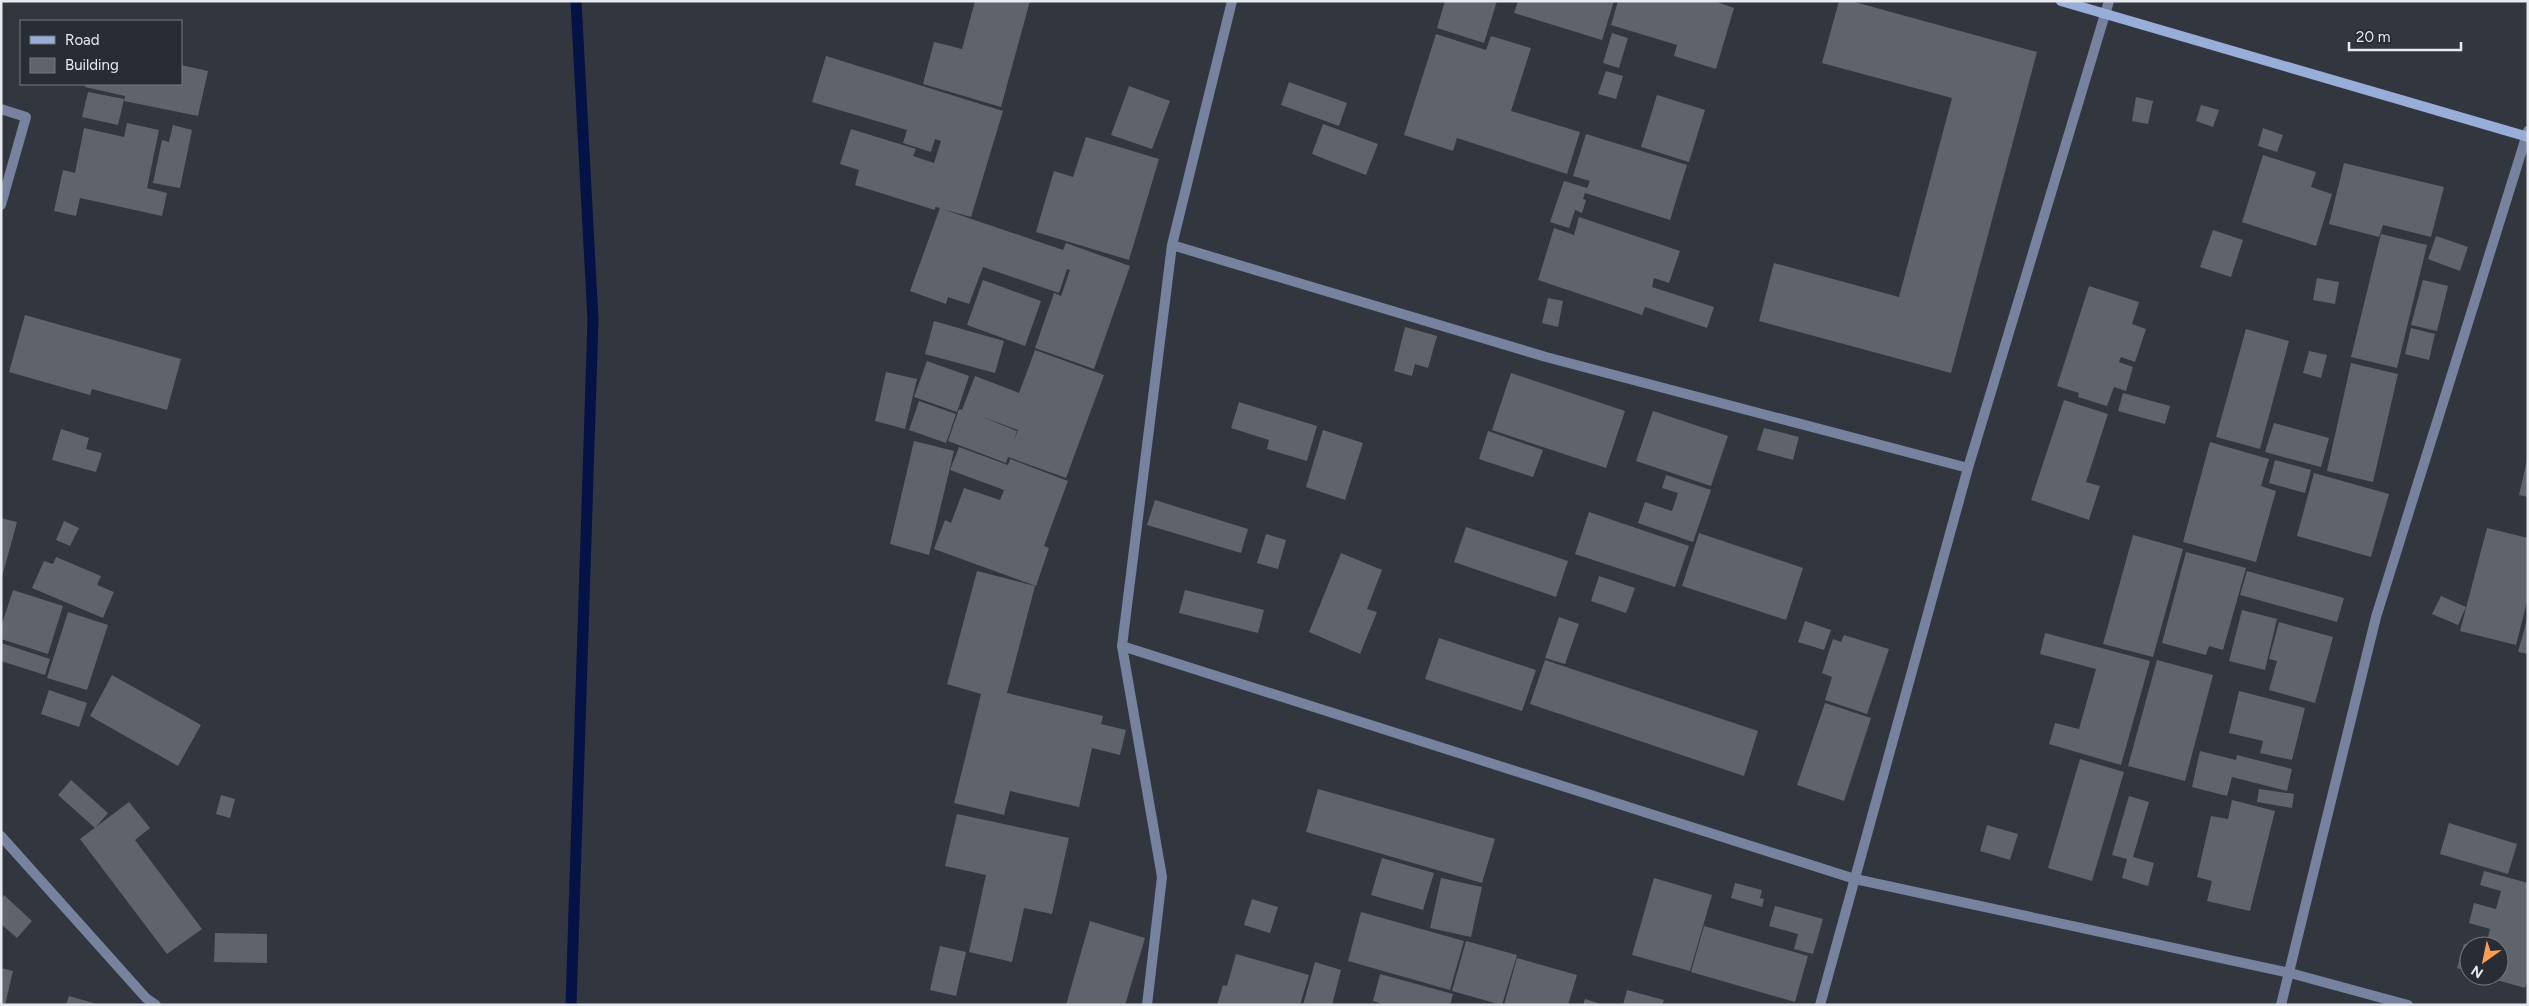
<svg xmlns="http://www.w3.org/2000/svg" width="2529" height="1006" font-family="Figtree,sans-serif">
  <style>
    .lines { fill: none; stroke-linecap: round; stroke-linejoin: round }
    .stream { stroke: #051246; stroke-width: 11 }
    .building { fill: #5f636c; fill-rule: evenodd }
    .street { stroke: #76829e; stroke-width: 10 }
    .secondary { stroke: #99add9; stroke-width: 10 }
  </style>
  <rect width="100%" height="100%" fill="#32363e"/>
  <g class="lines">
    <path class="stream" d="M 571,1005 L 593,320 L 576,1"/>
  </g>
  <path class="building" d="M 975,1 L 1030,1 L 1001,107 L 923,84 L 934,42 L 962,49 Z
    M 1445,1 L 1497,1 L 1484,43 L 1437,28 Z
    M 1518,1 L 1614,1 L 1602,40 L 1514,13 Z
    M 1618,1 L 1714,1 L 1734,8 L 1716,69 L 1674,56 L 1677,45 L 1611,25 Z
    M 1839,1 L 1851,1 L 2037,52 L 1951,373 L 1759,321 L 1774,263 L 1899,297 L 1952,98 L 1822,63 Z
    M 1612,33 L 1628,38 L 1619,68 L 1603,63 Z
    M 1436,34 L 1486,50 L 1491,36 L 1531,48 L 1511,111 L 1580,132 L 1567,174 L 1457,138 L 1453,151 L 1404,135 Z
    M 826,56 L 1003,111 L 971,217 L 942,209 L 1063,250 L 1066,243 L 1130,266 L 1094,369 L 1035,348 L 1054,293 L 1061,296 L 1070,270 L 1067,269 L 1059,293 L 983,267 L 969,304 L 948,297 L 946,304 L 910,291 L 940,208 L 935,207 L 935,210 L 855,185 L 859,170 L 840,164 L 851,129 L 916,149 L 913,156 L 934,163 L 941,141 L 935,139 L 931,152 L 903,143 L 907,130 L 812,102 Z
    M 181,65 L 208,71 L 198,116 L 124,101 L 125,96 L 85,87 L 86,84 L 181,84 Z
    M 1606,71 L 1623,76 L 1616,99 L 1598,94 Z
    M 1289,82 L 1347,103 L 1339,126 L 1281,105 Z
    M 1129,86 L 1170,101 L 1152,149 L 1111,135 Z
    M 88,92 L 124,99 L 118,125 L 82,117 Z
    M 1657,95 L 1705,110 L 1689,162 L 1641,147 Z
    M 2136,97 L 2153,101 L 2148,124 L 2132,121 Z
    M 2201,105 L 2219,110 L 2213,127 L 2196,121 Z
    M 127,123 L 159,130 L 147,188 L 167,193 L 162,216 L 80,198 L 76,216 L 54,211 L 63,170 L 75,173 L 84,128 L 124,137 Z
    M 1323,124 L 1378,144 L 1366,175 L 1312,154 Z
    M 173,125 L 192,130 L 180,188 L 153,183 L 162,140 L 169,142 Z
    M 2263,128 L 2283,135 L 2277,152 L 2258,146 Z
    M 1586,134 L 1687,165 L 1670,220 L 1585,193 L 1583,199 L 1586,200 L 1582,213 L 1575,210 L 1569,228 L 1550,222 L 1564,181 L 1587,188 L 1590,181 L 1573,176 Z
    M 1086,137 L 1159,159 L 1129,260 L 1036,232 L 1054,171 L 1073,177 Z
    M 2263,155 L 2316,172 L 2311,187 L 2332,194 L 2316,246 L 2242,222 Z
    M 2344,163 L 2444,187 L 2431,237 L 2383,225 L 2379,237 L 2329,224 Z
    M 1579,217 L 1680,251 L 1669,283 L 1654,278 L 1652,287 L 1714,307 L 1707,328 L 1645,307 L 1642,315 L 1538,280 L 1554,228 L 1574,235 Z
    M 2213,230 L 2243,240 L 2231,277 L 2200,267 Z
    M 2381,234 L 2427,245 L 2397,368 L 2351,357 Z
    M 2436,236 L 2468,247 L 2460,271 L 2428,259 Z
    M 2317,278 L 2339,282 L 2335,304 L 2313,300 Z
    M 983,280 L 1041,301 L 1025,346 L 967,325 Z
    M 2423,280 L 2448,286 L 2437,331 L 2411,325 Z
    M 2089,286 L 2139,302 L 2132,324 L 2146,329 L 2135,362 L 2121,357 L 2119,362 L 2133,367 L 2126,391 L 2114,387 L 2107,406 L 2078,397 L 2079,393 L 2057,386 Z
    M 1548,298 L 1563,301 L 1558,327 L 1542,323 Z
    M 25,315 L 181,359 L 167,410 L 92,389 L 90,395 L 9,372 Z
    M 934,321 L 1004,341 L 995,373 L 925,354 Z
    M 1405,327 L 1437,336 L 1428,368 L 1415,364 L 1412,376 L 1394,371 Z
    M 2411,328 L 2435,334 L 2429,360 L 2405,354 Z
    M 2246,329 L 2289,341 L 2260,449 L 2216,437 Z
    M 1035,350 L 1104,375 L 1066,478 L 1008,457 L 1006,463 L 948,441 L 959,409 L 962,410 L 975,376 L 1019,393 ZM 980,416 L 1018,430 L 1014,441 L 1017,431 Z
    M 2309,351 L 2327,355 L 2321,378 L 2303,373 Z
    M 927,361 L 969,376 L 957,412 L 914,397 Z
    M 2351,363 L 2398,374 L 2373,482 L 2327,471 Z
    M 886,372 L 917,379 L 905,429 L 875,421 Z
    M 1511,373 L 1625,411 L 1606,468 L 1492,430 Z
    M 2123,393 L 2170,406 L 2165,424 L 2118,411 Z
    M 2064,400 L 2108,414 L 2086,482 L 2100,486 L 2089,520 L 2031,500 Z
    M 919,401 L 956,414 L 946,443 L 909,430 Z
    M 1239,402 L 1317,426 L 1307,461 L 1267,449 L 1269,440 L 1231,428 Z
    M 1653,411 L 1728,436 L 1711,486 L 1636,461 Z
    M 2274,423 L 2329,438 L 2321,467 L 2265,452 Z
    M 1764,428 L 1799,437 L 1793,460 L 1757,450 Z
    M 61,429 L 89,438 L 86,449 L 102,453 L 96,472 L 52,460 Z
    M 1323,430 L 1363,443 L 1345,500 L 1306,487 Z
    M 1488,431 L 1543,450 L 1533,477 L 1479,459 Z
    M 914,441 L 954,451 L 929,555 L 890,544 Z
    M 2210,442 L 2269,459 L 2261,486 L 2276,491 L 2256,562 L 2183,542 Z
    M 959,447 L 1008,465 L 1010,459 L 1068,481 L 1044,546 L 1049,548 L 1036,586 L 934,549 L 945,520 L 951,523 L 964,488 L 1000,500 L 1004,490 L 950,470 Z
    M 2275,460 L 2311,470 L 2305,493 L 2269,483 Z
    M 2527,460 L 2528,460 L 2528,497 L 2519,495 Z
    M 2314,473 L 2389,494 L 2371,557 L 2297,536 Z
    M 1666,475 L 1711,490 L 1693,542 L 1638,523 L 1645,502 L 1672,511 L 1678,493 L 1662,488 Z
    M 1155,500 L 1248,529 L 1241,553 L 1147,525 Z
    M 1589,512 L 1689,546 L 1675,587 L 1575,554 Z
    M 1,518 L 17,522 L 2,577 L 1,577 Z
    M 64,521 L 79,528 L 70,546 L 56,540 Z
    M 1466,527 L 1568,561 L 1556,597 L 1454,562 Z
    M 2487,528 L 2528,538 L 2528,598 L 2516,645 L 2460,631 Z
    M 1699,533 L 1803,568 L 1786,620 L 1682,586 Z
    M 1266,534 L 1286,540 L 1278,569 L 1257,563 Z
    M 2133,535 L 2183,549 L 2153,657 L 2103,644 Z
    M 2186,552 L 2246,568 L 2223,650 L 2209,646 L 2206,655 L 2162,643 Z
    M 1341,553 L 1382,570 L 1367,609 L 1377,612 L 1360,654 L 1309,632 Z
    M 56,557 L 101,576 L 97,585 L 114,592 L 103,618 L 32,588 L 44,561 L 53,564 Z
    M 977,571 L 1035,586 L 1007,693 L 1103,716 L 1101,724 L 1126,730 L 1120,755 L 1092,748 L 1079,807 L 1010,791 L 1004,815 L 954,803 L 981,694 L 947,684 Z
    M 2247,571 L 2344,598 L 2337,622 L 2240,595 Z
    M 1599,576 L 1635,588 L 1626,613 L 1591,601 Z
    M 13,590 L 63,606 L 48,654 L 1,639 L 1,627 Z
    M 1185,590 L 1264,610 L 1258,633 L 1179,613 Z
    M 2441,596 L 2466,607 L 2458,625 L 2432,614 Z
    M 2242,610 L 2277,619 L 2265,670 L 2229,661 Z
    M 68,612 L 108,625 L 87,690 L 47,678 Z
    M 2528,616 L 2528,654 L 2518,652 Z
    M 1559,617 L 1579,624 L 1565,664 L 1545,658 Z
    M 1805,621 L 1831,630 L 1824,650 L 1798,642 Z
    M 2279,622 L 2333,637 L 2315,703 L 2269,690 L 2277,661 L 2269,659 Z
    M 2045,633 L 2150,661 L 2121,765 L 2049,744 L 2055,723 L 2079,729 L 2096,669 L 2040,654 Z
    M 1844,635 L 1889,649 L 1867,714 L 1825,700 L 1832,677 L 1822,673 L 1833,639 L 1841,642 Z
    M 1439,638 L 1536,670 L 1522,711 L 1425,679 Z
    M 1,643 L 50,659 L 45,675 L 1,661 Z
    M 1545,660 L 1758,731 L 1744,776 L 1530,704 Z
    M 2157,660 L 2213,675 L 2185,781 L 2128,766 Z
    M 112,675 L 201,725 L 178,766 L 90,716 Z
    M 49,690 L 87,703 L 79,727 L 41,714 Z
    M 2239,691 L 2305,708 L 2292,760 L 2260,753 L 2263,741 L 2229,733 Z
    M 1825,703 L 1871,718 L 1844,801 L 1797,785 Z
    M 2200,751 L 2236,760 L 2237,755 L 2292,769 L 2287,791 L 2232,777 L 2227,796 L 2192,787 Z
    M 2080,759 L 2124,772 L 2092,881 L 2048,868 Z
    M 71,780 L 108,813 L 95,828 L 58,795 Z
    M 1318,789 L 1495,839 L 1482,883 L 1306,832 Z
    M 2259,789 L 2294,794 L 2292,808 L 2257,802 Z
    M 221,795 L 235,799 L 230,818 L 216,814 Z
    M 2129,796 L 2149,802 L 2133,857 L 2154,863 L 2148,886 L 2122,878 L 2127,859 L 2112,855 Z
    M 2232,800 L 2275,811 L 2250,911 L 2207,901 L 2212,881 L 2197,877 L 2211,816 L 2228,819 Z
    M 129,802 L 150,828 L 135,840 L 202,929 L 167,954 L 80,839 Z
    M 957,814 L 1069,838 L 1052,914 L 1024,908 L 1012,962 L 969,952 L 986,875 L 945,866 Z
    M 2449,823 L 2517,844 L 2508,874 L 2440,854 Z
    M 1987,825 L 2018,834 L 2010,860 L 1980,851 Z
    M 1382,858 L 1434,873 L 1423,910 L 1371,895 Z
    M 2484,871 L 2528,883 L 2528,979 L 2525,988 L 2486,977 L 2499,976 L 2499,946 L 2486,946 L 2490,929 L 2469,923 L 2474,903 L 2496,909 L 2501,891 L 2480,885 Z
    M 1441,878 L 1482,887 L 1471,937 L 1430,928 Z
    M 1654,878 L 1712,895 L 1690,971 L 1632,955 Z
    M 1735,883 L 1762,890 L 1760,898 L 1764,899 L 1762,907 L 1731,898 Z
    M 4,895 L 32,921 L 17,938 L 1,924 L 1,899 Z
    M 1252,899 L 1278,907 L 1270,933 L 1244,925 Z
    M 1775,906 L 1823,919 L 1813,954 L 1794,949 L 1798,934 L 1769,926 Z
    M 1361,912 L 1464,941 L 1450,990 L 1348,961 Z
    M 1090,921 L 1145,938 L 1125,1005 L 1066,1005 Z
    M 1704,926 L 1808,956 L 1795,1002 L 1691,972 Z
    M 215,933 L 267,934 L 267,963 L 214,962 Z
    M 1466,941 L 1517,955 L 1502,1005 L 1452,991 Z
    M 2464,944 L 2469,945 L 2469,972 L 2457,968 Z
    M 940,946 L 966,952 L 956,996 L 930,990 Z
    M 1236,954 L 1309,975 L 1300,1005 L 1217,1005 L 1223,985 L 1227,986 Z
    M 1517,958 L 1577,975 L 1568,1005 L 1504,1005 Z
    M 1315,962 L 1341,970 L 1332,1005 L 1303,1005 Z
    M 1,968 L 13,971 L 5,1005 L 1,1005 Z
    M 1380,974 L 1453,994 L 1450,1005 L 1386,1005 L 1373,1001 Z
    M 1627,990 L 1664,1000 L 1662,1005 L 1623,1005 Z
    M 69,996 L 97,1004 L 97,1005 L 66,1005 Z
    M 1585,999 L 1601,1004 L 1601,1005 L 1583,1005 Z"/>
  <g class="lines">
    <path class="street" d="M 1,109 L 26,117 L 1,205
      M 1172,245 L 1546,357 L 1968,468
      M 1122,646 L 1855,879 L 2290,973 L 2408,1005
      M 1,836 L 146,998 L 156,1005
      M 1147,1005 L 1162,877 L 1122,646 L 1172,245 L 1232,1
      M 1820,1005 L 1968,468 L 2109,1
      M 2281,1005 L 2376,617 L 2528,131"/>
    <path class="secondary" d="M 2061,1 L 2528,137"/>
  </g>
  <rect width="2529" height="1006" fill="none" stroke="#e7eaef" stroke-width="5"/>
  <rect x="20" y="20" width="162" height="65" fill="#282c34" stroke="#74787f"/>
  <rect x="30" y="36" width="25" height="8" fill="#99add9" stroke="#74787f"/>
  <text x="65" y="45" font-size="15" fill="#e7eaef">Road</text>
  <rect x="30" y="58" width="25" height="15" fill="#5f636c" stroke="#74787f"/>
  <text x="65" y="70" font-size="15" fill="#e7eaef">Building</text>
  <g transform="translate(2484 961) rotate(213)"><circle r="24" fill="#282c34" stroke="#74787f"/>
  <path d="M0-4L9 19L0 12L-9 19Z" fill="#fc9d53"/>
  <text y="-8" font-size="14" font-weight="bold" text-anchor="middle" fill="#e7eaef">N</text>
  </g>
  <path d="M2349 42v8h112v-8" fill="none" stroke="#e7eaef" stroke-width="2.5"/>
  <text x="2356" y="42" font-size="15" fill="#e7eaef" stroke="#282c34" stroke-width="4" paint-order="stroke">20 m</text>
</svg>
